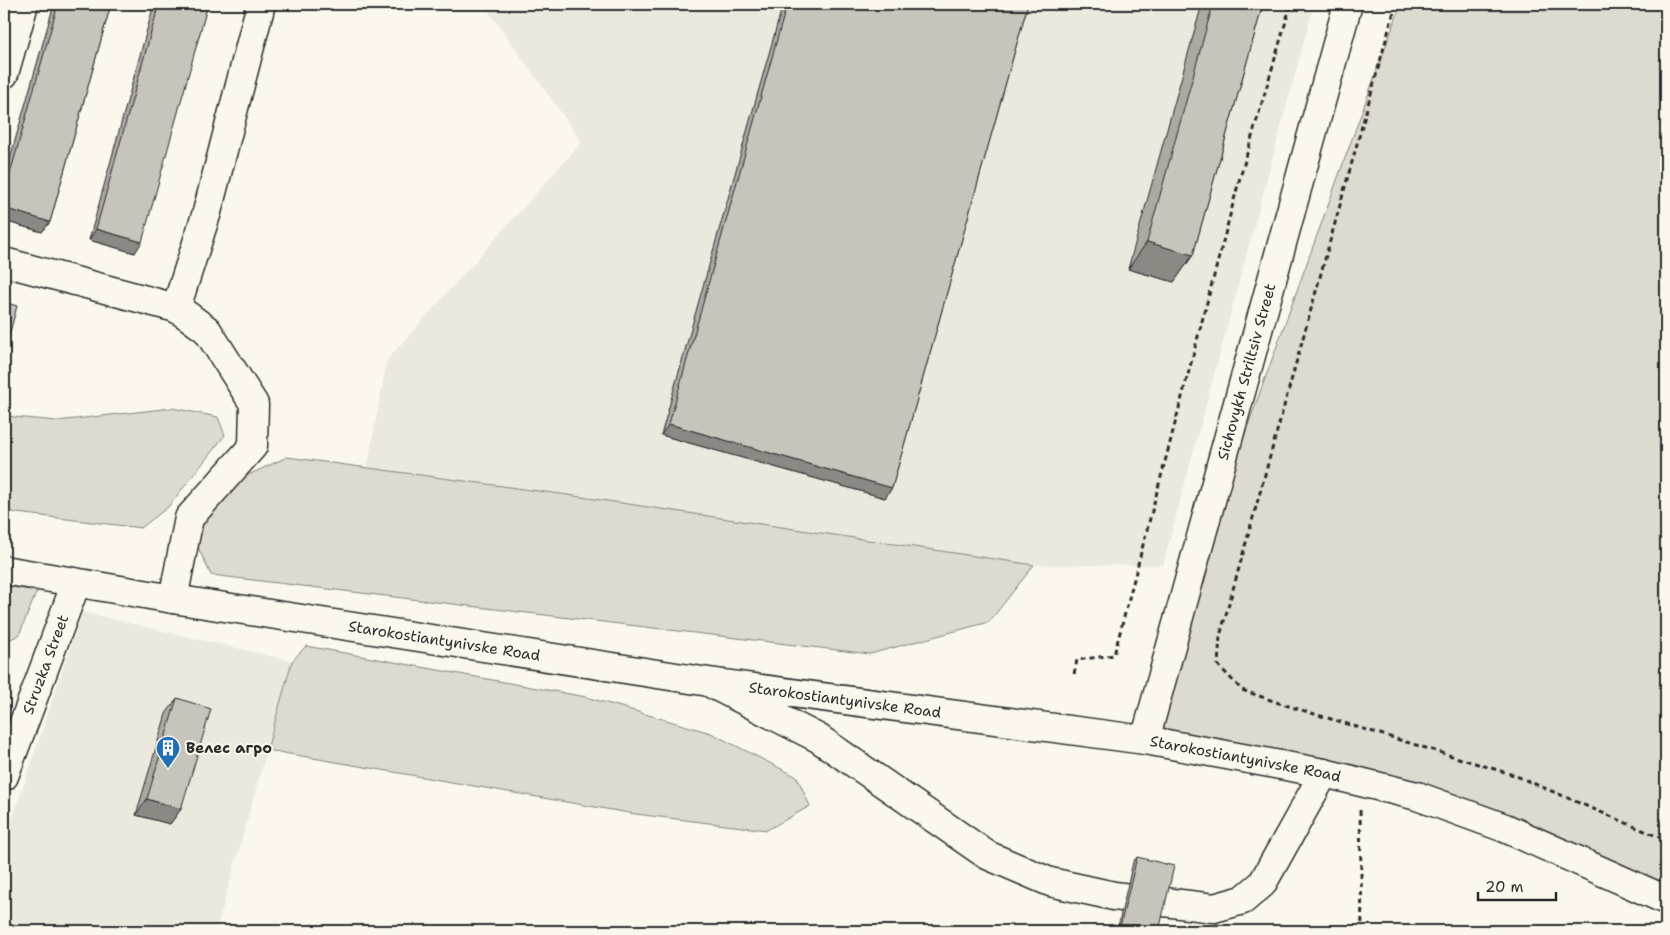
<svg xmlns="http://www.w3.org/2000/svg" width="1670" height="935" font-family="'Shantell Sans',sans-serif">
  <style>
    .built { fill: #ebe8de }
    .green { fill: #dddad0; stroke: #84827e }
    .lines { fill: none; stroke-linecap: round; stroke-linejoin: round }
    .minor-casing { stroke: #2b2b2b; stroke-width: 31 }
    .major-casing { stroke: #2b2b2b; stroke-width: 31 }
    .path { stroke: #2b2b2b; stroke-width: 3; stroke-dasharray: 5 4; stroke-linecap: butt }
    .minor { stroke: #fbf7ec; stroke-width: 28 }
    .major { stroke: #fbf7ec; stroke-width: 28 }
    .wall { fill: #aba9a2; stroke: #2b2b2b }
    .shaded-wall { fill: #8b8984; stroke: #2b2b2b }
    .building { fill: #c7c4bc; stroke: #2b2b2b }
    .labels { text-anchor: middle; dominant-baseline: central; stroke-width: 4; stroke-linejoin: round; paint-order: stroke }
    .street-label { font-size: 15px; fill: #2b2b2b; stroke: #fbf7ec }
    .poi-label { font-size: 15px; font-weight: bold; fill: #2b2b2b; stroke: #fbf7ec; text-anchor: start }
  </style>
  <rect width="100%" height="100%" fill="#fbf7ec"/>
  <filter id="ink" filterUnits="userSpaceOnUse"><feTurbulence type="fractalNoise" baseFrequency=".02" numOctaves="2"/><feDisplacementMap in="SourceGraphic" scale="10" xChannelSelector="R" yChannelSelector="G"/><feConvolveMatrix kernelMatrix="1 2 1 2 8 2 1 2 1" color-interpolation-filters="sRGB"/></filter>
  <g filter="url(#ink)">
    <path class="built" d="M 478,4 L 1314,4 L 1163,565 L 1034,565 L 367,469 L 387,360 L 582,142 L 485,6 Z
      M 82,612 L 292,661 L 216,931 L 4,931 L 4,844 Z"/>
    <path class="green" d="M 1401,4 L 1666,4 L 1666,900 L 1505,828 L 1145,740 L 1177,621 Z
      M 172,408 L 218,417 L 225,435 L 168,507 L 141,528 L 17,513 L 4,510 L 4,416 L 57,421 Z
      M 287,457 L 568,495 L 1034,565 L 989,622 L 870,654 L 211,575 L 195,541 L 205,511 L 231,483 Z
      M 4,586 L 37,591 L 19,635 L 4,642 Z
      M 306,646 L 586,697 L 711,733 L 797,777 L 810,806 L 767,830 L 635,814 L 267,750 L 292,661 Z"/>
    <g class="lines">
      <defs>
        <g id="minor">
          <path d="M 4,74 L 24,4"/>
          <path d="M 4,262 L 176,308 L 188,316 L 207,330 L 254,404 L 253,446 L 189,518 L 173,599"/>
          <path d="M 176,308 L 207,212 L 261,4"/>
          <path d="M 712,684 L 818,738 L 987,855 L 1050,882 L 1114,896 L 1214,908 L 1243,900 L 1262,884 L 1324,773"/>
          <path id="s1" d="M 1145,740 L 1348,4"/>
          <path id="s2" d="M 4,776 L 76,583"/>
        </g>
        <g id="major">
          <path id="s3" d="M 4,570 L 173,599 L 709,682 L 1145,740 L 1324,773 L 1417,796 L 1505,828 L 1666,900"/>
        </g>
      </defs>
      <use href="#minor" class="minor-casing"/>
      <use href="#major" class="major-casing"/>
      <path class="path" d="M 1396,4 L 1220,636 L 1218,665 L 1242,690 L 1282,704 L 1514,775 L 1666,840
        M 1074,674 L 1077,660 L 1114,655 L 1239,181 L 1291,4
        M 1360,810 L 1362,931"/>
      <use href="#minor" class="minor"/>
      <use href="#major" class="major"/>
    </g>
    <path class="wall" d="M 54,4 L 111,4 L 50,222 L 42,232 L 4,221 L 4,179 Z
      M 154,4 L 208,4 L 135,253 L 89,240 Z
      M 783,4 L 1028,4 L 892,488 L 885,498 L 661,435 Z
      M 1202,4 L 1263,4 L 1193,255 L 1174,282 L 1128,269 Z
      M 177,698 L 181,809 L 170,824 L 136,815 L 166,714 Z
      M 1137,857 L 1159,931 L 1162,931 L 1117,931 L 1133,862 Z
      M 1216,924 L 1249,931 L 1211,931 Z"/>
    <path class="shaded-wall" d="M 4,208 L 50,222 L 42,232 L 4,221 Z
      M 96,229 L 142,242 L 135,253 L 89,240 Z
      M 1147,242 L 1193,255 L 1174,282 L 1128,269 Z
      M 669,424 L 892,488 L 885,498 L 661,435 Z
      M 147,799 L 181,809 L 170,824 L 136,815 Z"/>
    <path class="building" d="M 58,4 L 111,4 L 50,222 L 4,208 L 4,195 Z
      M 159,4 L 208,4 L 142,242 L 96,229 Z
      M 787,4 L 1028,4 L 892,488 L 669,424 Z
      M 1213,4 L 1263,4 L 1193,255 L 1147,242 Z
      M 4,302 L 17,306 L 4,355 Z
      M 177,698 L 211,709 L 181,809 L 147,799 Z
      M 1137,857 L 1174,866 L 1159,931 L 1162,931 L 1119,931 Z
      M 1216,924 L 1249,931 L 1214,931 Z"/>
  </g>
  <defs>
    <symbol id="building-pin" viewBox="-11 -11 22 30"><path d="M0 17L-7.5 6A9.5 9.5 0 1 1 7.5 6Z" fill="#1f6fb2" stroke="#fbf7ec"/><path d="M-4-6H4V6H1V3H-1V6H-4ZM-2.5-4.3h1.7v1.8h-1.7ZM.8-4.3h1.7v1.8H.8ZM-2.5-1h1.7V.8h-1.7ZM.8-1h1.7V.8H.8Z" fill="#fff"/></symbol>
  </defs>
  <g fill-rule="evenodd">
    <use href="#building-pin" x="154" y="734" width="28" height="38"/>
  </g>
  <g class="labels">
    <g class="street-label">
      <text stroke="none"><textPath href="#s1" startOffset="382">Sichovykh Striltsiv Street</textPath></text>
      <text stroke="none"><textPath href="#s3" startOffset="446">Starokostiantynivske Road</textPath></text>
      <text stroke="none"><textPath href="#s2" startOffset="119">Struzka Street</textPath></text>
      <text stroke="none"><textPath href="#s3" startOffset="851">Starokostiantynivske Road</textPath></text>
      <text stroke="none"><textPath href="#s3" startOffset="1256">Starokostiantynivske Road</textPath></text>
    </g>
    <g class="poi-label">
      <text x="186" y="748">Велес агро</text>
    </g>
  </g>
  <rect width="1670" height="935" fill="none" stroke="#fbf7ec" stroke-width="20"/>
  <rect x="10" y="10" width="1650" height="915" fill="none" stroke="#2b2b2b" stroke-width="2" filter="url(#ink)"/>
  <path d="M1478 892v8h78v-8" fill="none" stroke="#2b2b2b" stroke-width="2.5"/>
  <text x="1485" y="892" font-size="15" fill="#2b2b2b" stroke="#fbf7ec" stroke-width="4" paint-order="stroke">20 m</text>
</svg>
